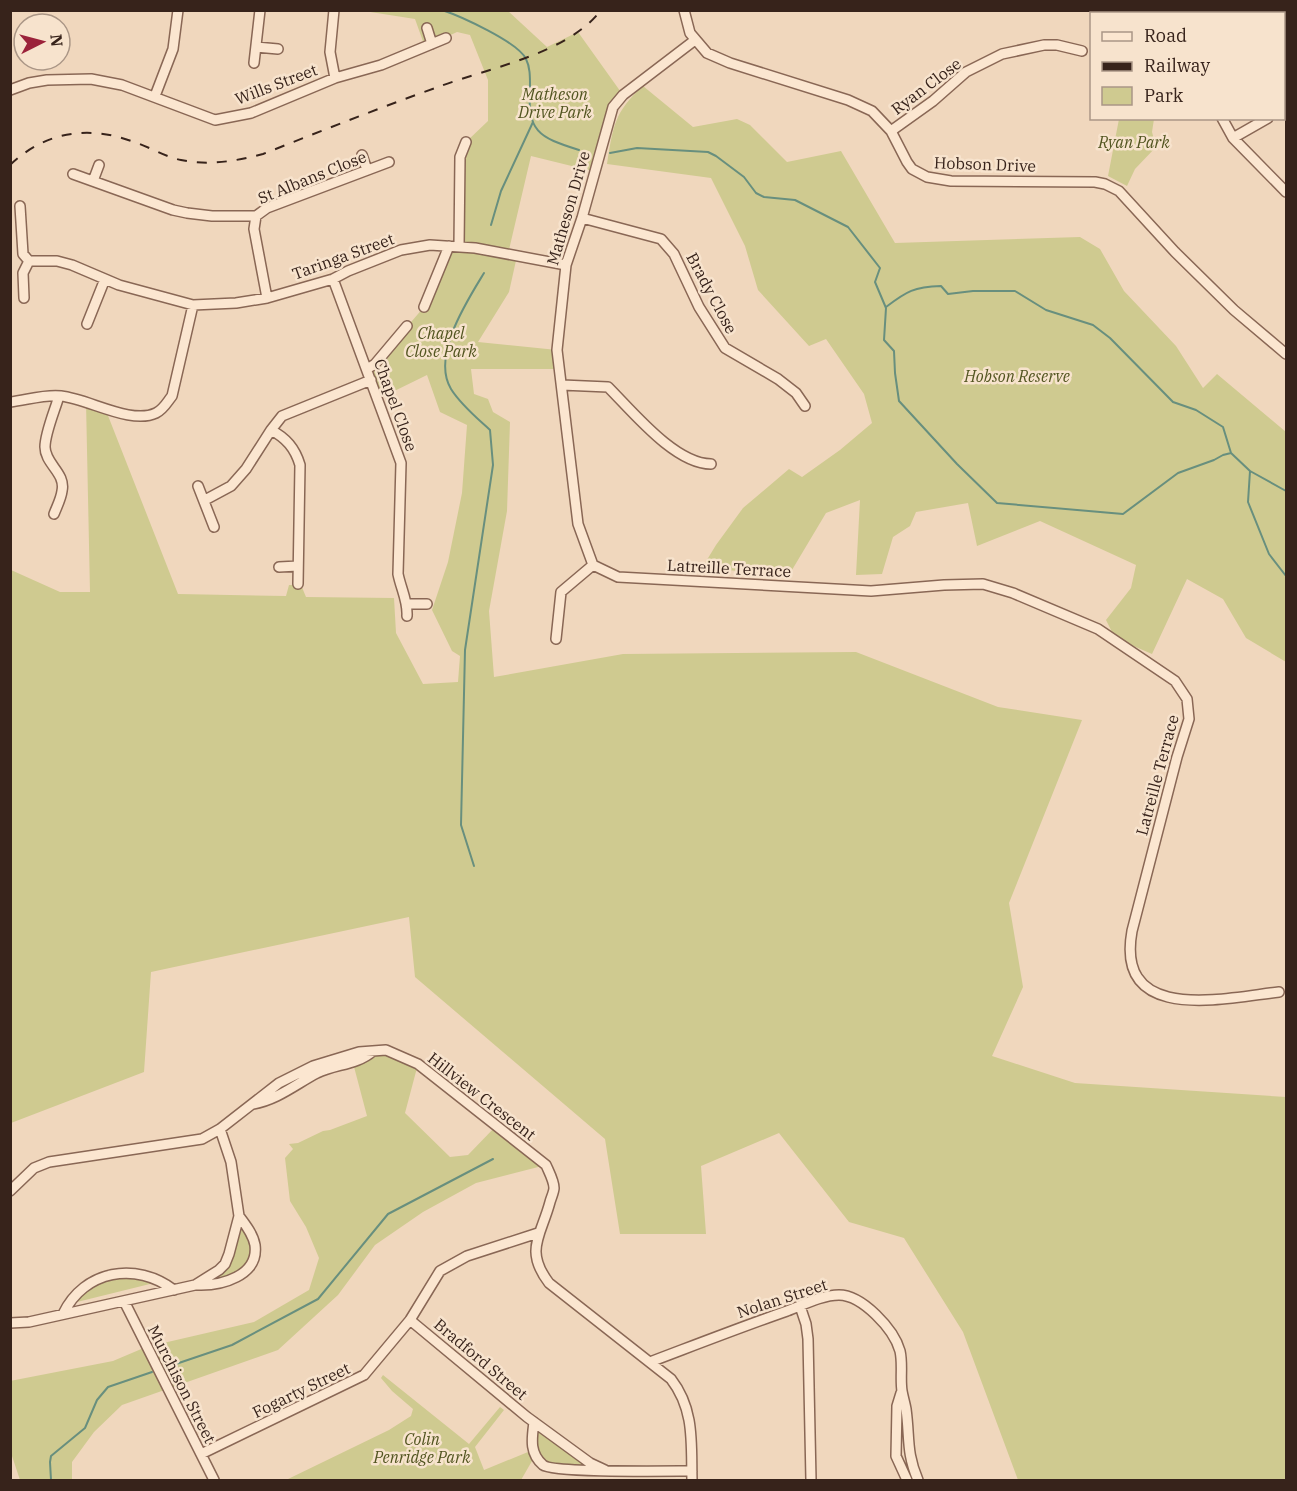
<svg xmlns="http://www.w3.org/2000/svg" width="1297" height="1491" font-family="'IBM Plex Serif',serif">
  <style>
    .green { fill: #cfca90 }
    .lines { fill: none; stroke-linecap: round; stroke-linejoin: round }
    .stream { stroke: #688f7e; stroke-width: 2 }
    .minor-casing { stroke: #896755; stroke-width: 12 }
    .minor { stroke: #fbe6d0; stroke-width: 9 }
    .rail { stroke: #37231b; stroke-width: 2; stroke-dasharray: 10 10; stroke-linecap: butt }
    .labels { text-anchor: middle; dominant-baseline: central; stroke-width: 5; stroke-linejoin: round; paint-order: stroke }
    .street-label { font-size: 16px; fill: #37231b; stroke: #f7e3cd }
    .park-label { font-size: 16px; font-style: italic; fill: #525520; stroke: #f7e3cd }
  </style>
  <rect width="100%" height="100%" fill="#f0d7bd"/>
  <path class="green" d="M 364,11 L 508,11 L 547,47 L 578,32 L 623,95 L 613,107 L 592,171 L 531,156 L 508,254 L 517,256 L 509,292 L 478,342 L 557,350 L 560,369 L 471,369 L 474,394 L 488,399 L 493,412 L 510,422 L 507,511 L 489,611 L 494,677 L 623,654 L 856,652 L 998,707 L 1082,720 L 1009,903 L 1023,987 L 992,1056 L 1075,1083 L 1286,1097 L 1286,1480 L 1018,1480 L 963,1332 L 904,1238 L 849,1222 L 779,1133 L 701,1166 L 706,1234 L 620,1234 L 605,1139 L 415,977 L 409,917 L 151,972 L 144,1072 L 11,1123 L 11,570 L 60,592 L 90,592 L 86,402 L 105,408 L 178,594 L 286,596 L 289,585 L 301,585 L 306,597 L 394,598 L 396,633 L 423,684 L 458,682 L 460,656 L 452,651 L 432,610 L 448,562 L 462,493 L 467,425 L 440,412 L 427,375 L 378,399 L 367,369 L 375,364 L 424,307 L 446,251 L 459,246 L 460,157 L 466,142 L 488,121 L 488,80 L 470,35 L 457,32 L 425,47 L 415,19 Z
    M 643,86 L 693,127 L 737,119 L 750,125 L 787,162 L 841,151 L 895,243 L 1080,237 L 1100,249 L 1124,291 L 1176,346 L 1203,388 L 1217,374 L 1286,432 L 1286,662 L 1246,638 L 1223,599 L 1187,579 L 1152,654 L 1115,638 L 1106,620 L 1131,588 L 1136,565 L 1040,521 L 977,546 L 968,503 L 916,512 L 910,526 L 893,537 L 882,574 L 856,575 L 860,500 L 826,513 L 789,575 L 702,568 L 716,545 L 743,508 L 789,469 L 802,477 L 840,450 L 872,423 L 864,394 L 826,339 L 809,346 L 758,290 L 745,246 L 711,178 L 607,164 C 613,127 614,112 643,86 Z
    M 1119,119 L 1154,119 L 1152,132 L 1156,147 L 1135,169 L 1127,186 L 1108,176 Z
    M 373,1051 L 418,1064 L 405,1113 L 450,1157 L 468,1155 L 496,1126 L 546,1165 L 476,1183 L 423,1212 L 375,1245 L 338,1295 L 278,1350 L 122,1405 L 94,1432 L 72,1462 L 72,1480 L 20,1480 L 11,1453 L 10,1381 L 113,1361 L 146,1347 L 254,1322 L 309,1290 L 319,1258 L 306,1227 L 290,1201 L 285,1158 L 293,1149 L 289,1144 L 298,1143 L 323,1131 L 330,1130 L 367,1116 L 353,1063 Z
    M 240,1227 L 243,1227 C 245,1230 250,1235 251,1239 C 257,1262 228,1285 208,1280 C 229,1273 232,1247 240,1227 Z
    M 121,1275 L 158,1282 L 77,1302 C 81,1284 105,1280 121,1275 Z
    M 383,1375 L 469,1444 L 500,1407 L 504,1410 L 475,1447 L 484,1470 L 528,1452 L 532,1461 L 521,1480 L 286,1480 L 389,1430 L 411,1416 L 413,1409 L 392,1391 L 381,1378 Z
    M 536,1428 L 587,1463 L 585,1470 L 559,1469 L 540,1460 L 533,1434 Z"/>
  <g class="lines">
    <path class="stream" d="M 442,10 C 460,16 518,42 526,59 C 530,67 530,76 530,86 C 527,132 538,137 579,150
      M 610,153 L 637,148 L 708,152 L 716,156 L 744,177 L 756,193 L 764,197 L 795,200 L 848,227 L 880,268 L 875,282 L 886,308 L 884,340 L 894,351 L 895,373 L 899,401 L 957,464 L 997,503 L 1123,514 L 1178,473 L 1214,460 L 1223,455 L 1231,453 L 1250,471 L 1248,502 L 1269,554 L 1286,576
      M 491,225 L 501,191 L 533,122
      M 886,307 C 907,291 914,287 941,286 L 948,294 L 973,291 L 1015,291 L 1046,310 L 1093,325 L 1110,338 L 1173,402 L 1196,410 L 1223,427 L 1231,453
      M 1250,471 L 1286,491
      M 474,866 L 461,825 L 465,650 L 493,465 L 490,430 C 477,418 461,405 451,389 C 431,356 467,301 484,273
      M 164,1368 L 232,1345 L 318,1299 L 388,1214 L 493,1159
      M 51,1480 L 50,1462 L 51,1456 L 85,1428 L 97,1400 L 108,1387 L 152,1372"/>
    <defs>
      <path id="minor" d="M 334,10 L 330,52 L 335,78
        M 684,10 L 690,33 L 707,53 L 730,63 L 848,100 L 872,111 L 891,131 L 907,162 L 912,169 L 927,177 L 951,181 L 1095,182 L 1105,184 L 1119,191 L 1175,252 L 1234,310 L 1286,354
        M 1187,10 L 1188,14
        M 1195,14 L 1203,10
        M 427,28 L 432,44
        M 256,47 L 278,49
        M 254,63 L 260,10
        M 10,90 L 29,83 L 47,80 L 91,79 L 122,85 L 215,120 L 251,113 L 335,78 L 381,65 L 446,38
        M 155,96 L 173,49 L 178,10
        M 1284,111 L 1286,110
        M 1222,118 L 1233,138 L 1286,192
        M 891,131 L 933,101 L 966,72 L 1002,54 L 1044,45 L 1057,45 L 1082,51
        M 1233,138 L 1268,118
        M 362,155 L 367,170
        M 73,174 L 173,210 L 187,213 L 212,216 L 256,216 L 267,208 L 389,162
        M 93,181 L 99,165
        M 20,206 L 23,254 L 29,261 L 57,261 L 72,265 L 119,285 L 193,305 L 236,303 L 267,298 L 333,279 L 348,271 L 401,250 L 430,245 L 475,248 L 566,265
        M 256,216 L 254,229 L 267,298
        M 582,218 L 661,239 L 674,254 L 699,307 L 725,348 L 778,379 L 796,393 L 805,406
        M 459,246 L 460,157 L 466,142
        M 333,279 L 401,463 L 398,574 C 401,589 408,601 407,616
        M 24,298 L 23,273 L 29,261
        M 424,307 L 449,246
        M 87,324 L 105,279
        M 367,369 L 375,364 L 407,326
        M 562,385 L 608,387 C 633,412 675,464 711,464
        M 10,402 C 27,400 45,394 61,396 C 89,399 131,425 156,413 C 164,409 167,402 172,396 L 193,305
        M 271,430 C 286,438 295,448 300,465 L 298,584
        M 198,486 L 214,527
        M 205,500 L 231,486 L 246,469 L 271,430 L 282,416 L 371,380
        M 54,514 C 57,506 61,499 62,491 C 66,473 45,464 45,447 C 45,433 55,410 59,396
        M 593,565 L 618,577 L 871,591 L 944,585 L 983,584 L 1013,593 L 1098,629 L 1175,681 L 1187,699 L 1189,719 L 1177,757 L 1132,931 C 1115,1025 1225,998 1279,992
        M 593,565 L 578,524 L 557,350 L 566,265 L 582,218 L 613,107 L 623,95 L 695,40
        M 279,567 L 298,566
        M 408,604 L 427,604
        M 556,639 L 561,592 L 593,565
        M 253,1104 C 277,1100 296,1084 317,1073 C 336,1064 357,1065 373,1051
        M 10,1191 L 34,1168 L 49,1162 L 202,1139 L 220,1129 L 279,1083 L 313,1066 L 359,1052 L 386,1050 L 418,1064 L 546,1165 C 549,1172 554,1181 554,1188 C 554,1192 551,1198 550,1202 C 541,1236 524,1250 549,1283 L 671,1379 C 695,1410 691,1444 692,1480
        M 197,1285 C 221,1286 259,1276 255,1245 C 253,1234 245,1224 239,1216
        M 124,1301 L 214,1480
        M 800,1306 L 806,1324 L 808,1339 L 811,1480
        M 63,1314 C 84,1270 136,1261 174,1290
        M 410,1320 L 527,1417 L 590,1463 L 605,1470
        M 10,1323 L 29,1322 L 195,1285 L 219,1270 L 225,1264 L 229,1254 L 239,1216 L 231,1162 L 220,1129
        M 650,1362 C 695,1345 741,1327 787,1311 C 803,1305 822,1295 839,1295 C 862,1295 894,1329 900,1351 C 903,1364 900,1378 902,1391 C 903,1397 905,1403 906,1409 C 910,1438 906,1452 918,1480
        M 901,1393 L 897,1406 L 896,1456 L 907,1480
        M 534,1422 C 532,1438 529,1453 543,1465 C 553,1473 670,1471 692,1471
        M 201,1454 L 364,1375 L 410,1320 L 440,1271 L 467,1256 L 538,1233"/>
    </defs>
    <use href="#minor" class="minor-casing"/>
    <use href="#minor" class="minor"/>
    <path class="rail" d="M 10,165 C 46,131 89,125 134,142 C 150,147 165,157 181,160 C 209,166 236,161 263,154 C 321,131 379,108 438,87 C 488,68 568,54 601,10"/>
  </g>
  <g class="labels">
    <g class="street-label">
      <text transform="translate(276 84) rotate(-21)">Wills Street</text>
      <text transform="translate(926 86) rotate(-37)">Ryan Close</text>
      <text transform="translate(985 164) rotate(2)">Hobson Drive</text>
      <text transform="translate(312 177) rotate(-22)">St Albans Close</text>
      <text transform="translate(568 208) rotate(-74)">Matheson Drive</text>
      <text transform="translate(343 256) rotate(-20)">Taringa Street</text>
      <text transform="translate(712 293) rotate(62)">Brady Close</text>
      <text transform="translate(396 405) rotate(70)">Chapel Close</text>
      <text transform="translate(729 568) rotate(3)">Latreille Terrace</text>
      <text transform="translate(1157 775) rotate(-75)">Latreille Terrace</text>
      <text transform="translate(482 1096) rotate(38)">Hillview Crescent</text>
      <text transform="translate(782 1298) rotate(-18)">Nolan Street</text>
      <text transform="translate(481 1359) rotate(40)">Bradford Street</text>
      <text transform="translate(182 1384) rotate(63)">Murchison Street</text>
      <text transform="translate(301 1390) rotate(-26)">Fogarty Street</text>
    </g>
    <g class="park-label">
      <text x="555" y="94">Matheson<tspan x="555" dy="18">Drive Park</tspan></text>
      <text x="1134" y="142">Ryan Park</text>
      <text x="441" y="333">Chapel<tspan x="441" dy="18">Close Park</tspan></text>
      <text x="1017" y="376">Hobson Reserve</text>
      <text x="422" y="1439">Colin<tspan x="422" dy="18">Penridge Park</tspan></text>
    </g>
  </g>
  <rect width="1297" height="1491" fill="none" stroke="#37231b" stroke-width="24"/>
  <rect x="1090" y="12" width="195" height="108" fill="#f7e3cd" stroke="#aa9686" stroke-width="1.5"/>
  <rect x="1102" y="32" width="30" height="9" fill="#fbe6d0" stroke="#aa9686" stroke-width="1.5"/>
  <text x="1144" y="42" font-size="18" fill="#37231b">Road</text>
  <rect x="1102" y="62" width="30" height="9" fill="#37231b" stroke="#aa9686" stroke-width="1.5"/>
  <text x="1144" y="72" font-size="18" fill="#37231b">Railway</text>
  <rect x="1102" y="87" width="30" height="18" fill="#cfca90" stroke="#aa9686" stroke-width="1.5"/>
  <text x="1144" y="102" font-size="18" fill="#37231b">Park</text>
  <g transform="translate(42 42) rotate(84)"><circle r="28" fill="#f7e3cd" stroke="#aa9686" stroke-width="1.5"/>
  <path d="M0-4.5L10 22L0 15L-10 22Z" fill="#9b223a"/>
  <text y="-9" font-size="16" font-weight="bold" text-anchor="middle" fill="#37231b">N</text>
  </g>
</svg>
